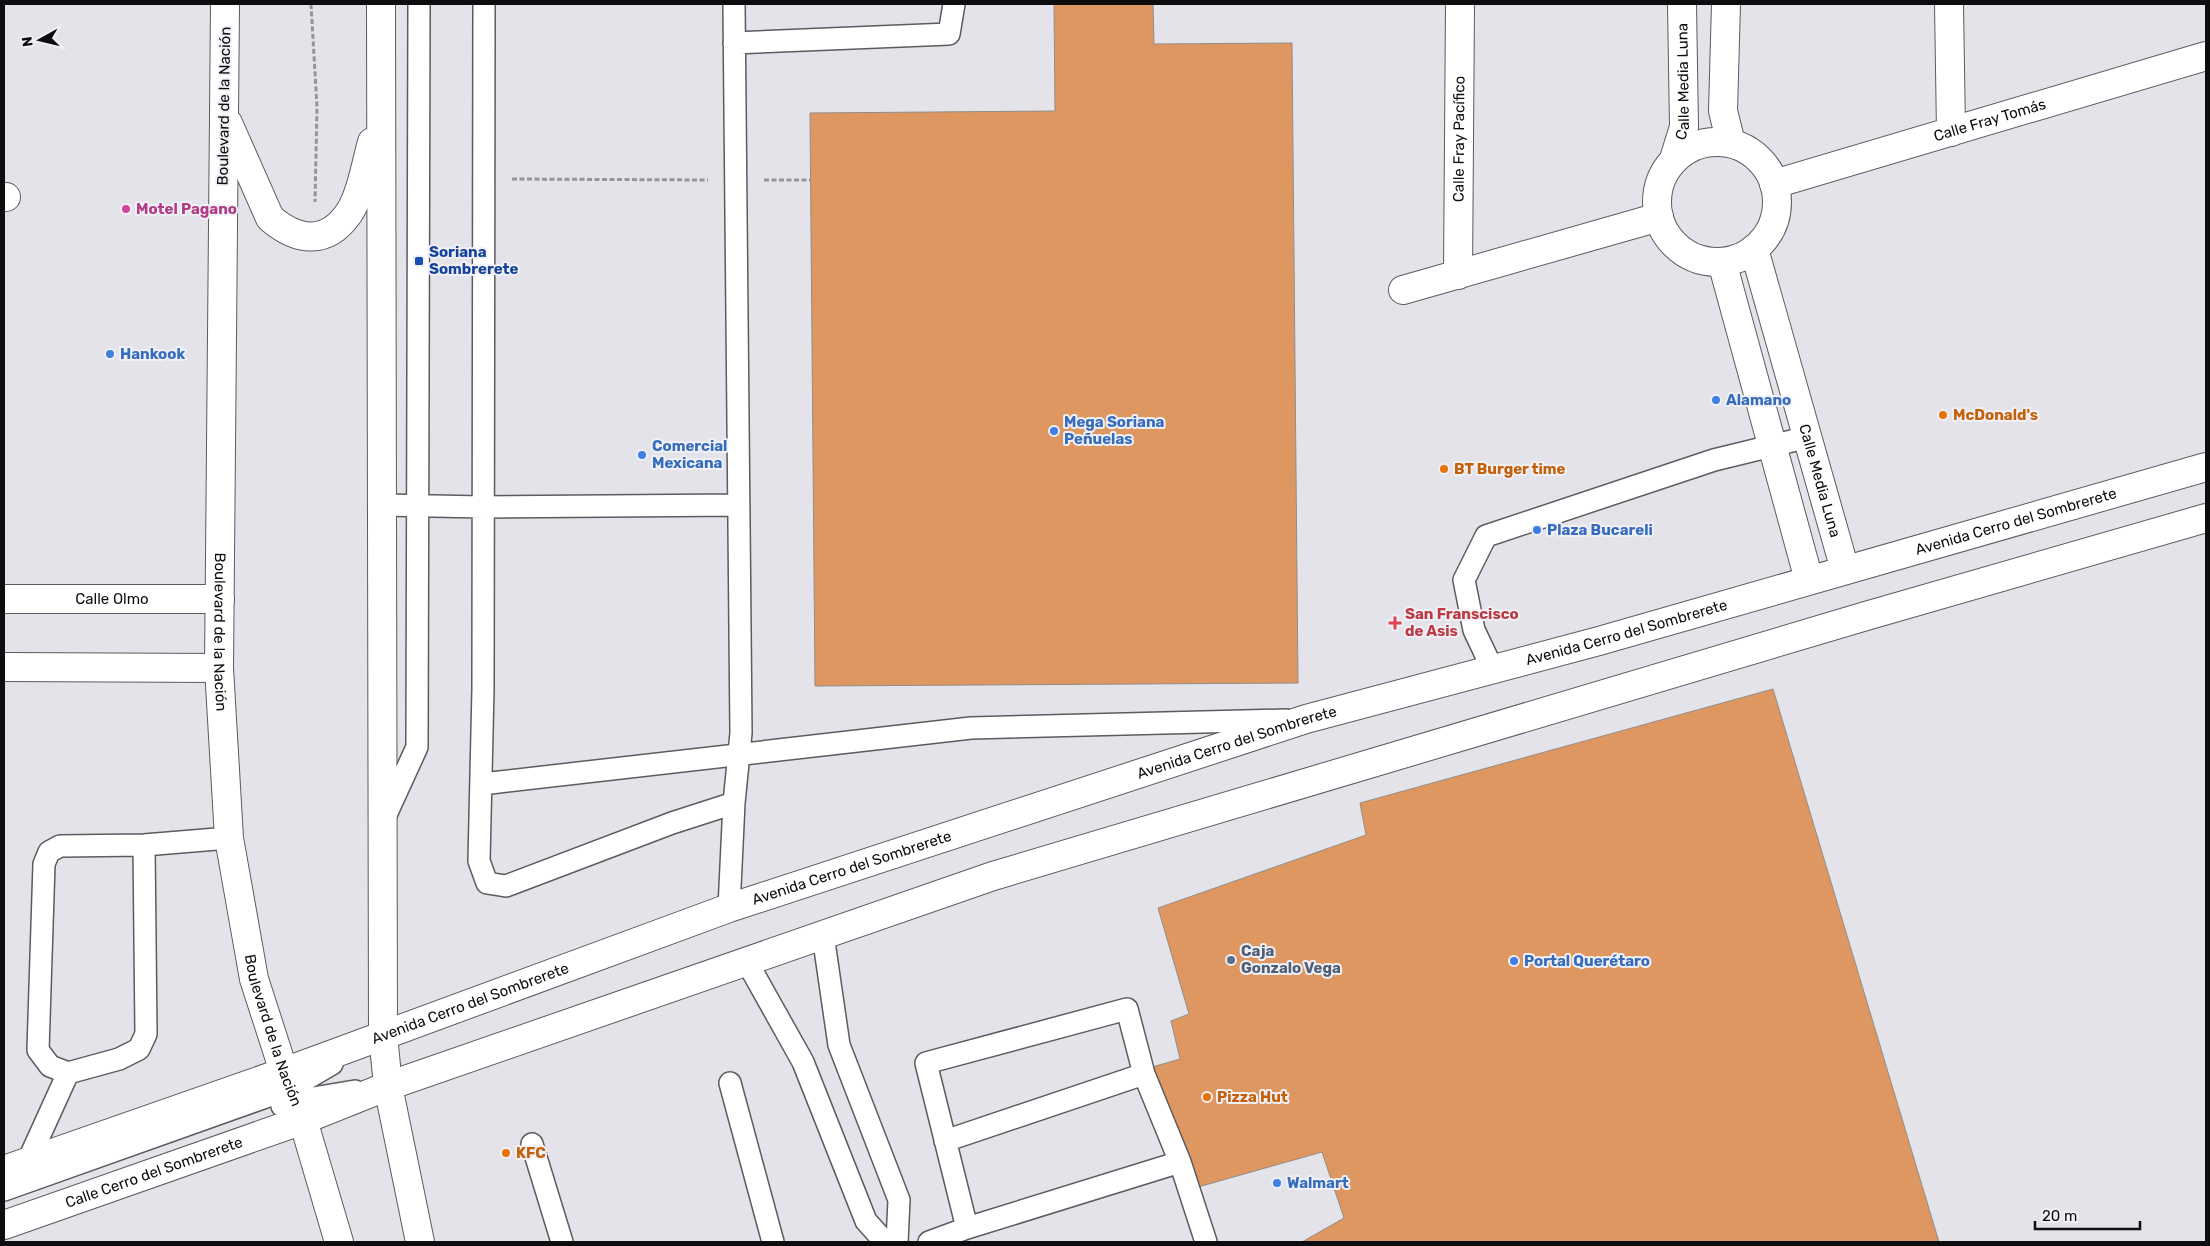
<svg xmlns="http://www.w3.org/2000/svg" width="2210" height="1246" font-family="Rubik,sans-serif">
  <style>
    .building { fill: #df9761; stroke: #928c89 }
    .lines { fill: none; stroke-linecap: round; stroke-linejoin: round }
    .service-casing { stroke: #5b5b60; stroke-width: 24 }
    .minor-casing { stroke: #5b5b60; stroke-width: 30 }
    .secondary-casing { stroke: #5b5b60; stroke-width: 30 }
    .path { stroke: #949499; stroke-width: 3; stroke-dasharray: 5 2.5; stroke-linecap: butt }
    .service { stroke: #fff; stroke-width: 21 }
    .minor { stroke: #fff; stroke-width: 28 }
    .secondary { stroke: #fff; stroke-width: 28 }
    .hotel-dot { fill: #d1479c; stroke: #f0f0f6; stroke-width: 2 }
    .transit-dot { fill: #1a4fb4; stroke: #f0f0f6; stroke-width: 2 }
    .shop-dot { fill: #3f7fe0; stroke: #f0f0f6; stroke-width: 2 }
    .food-dot { fill: #e8710a; stroke: #f0f0f6; stroke-width: 2 }
    .health-dot { fill: #e0444e; stroke: #f0f0f6; stroke-width: 2 }
    .service-dot { fill: #5c6f8a; stroke: #f0f0f6; stroke-width: 2 }
    .labels { text-anchor: middle; dominant-baseline: central; stroke-width: 4; stroke-linejoin: round; paint-order: stroke }
    .street-label { font-size: 15px; fill: #0d0d0f; stroke: #f0f0f6 }
    .hotel-label { font-size: 15px; font-weight: bold; fill: #b23c85; stroke: #f0f0f6; text-anchor: start }
    .transit-label { font-size: 15px; font-weight: bold; fill: #164399; stroke: #f0f0f6; text-anchor: start }
    .shop-label { font-size: 15px; font-weight: bold; fill: #366cbe; stroke: #f0f0f6; text-anchor: start }
    .food-label { font-size: 15px; font-weight: bold; fill: #c56008; stroke: #f0f0f6; text-anchor: start }
    .health-label { font-size: 15px; font-weight: bold; fill: #be3a42; stroke: #f0f0f6; text-anchor: start }
    .service-label { font-size: 15px; font-weight: bold; fill: #4e5e75; stroke: #f0f0f6; text-anchor: start }
  </style>
  <rect width="100%" height="100%" fill="#e3e3e9"/>
  <path class="building" d="M 1054,4 L 1153,4 L 1154,44 L 1292,43 L 1298,683 L 815,686 L 810,113 L 1055,111 Z
    M 1773,689 L 1939,1242 L 1302,1242 L 1344,1218 L 1322,1152 L 1184,1191 L 1149,1068 L 1180,1059 L 1171,1021 L 1189,1014 L 1158,908 L 1366,835 L 1360,803 Z"/>
  <g class="lines">
    <defs>
      <path id="service" d="M 484,4 L 483,689 L 479,861 L 487,883 L 506,886 L 672,823 L 734,803
        M 734,43 L 949,34 L 954,4
        M 383,505 L 483,507 L 739,505
        M 1493,670 L 1474,630 L 1464,580 L 1486,536 L 1714,460 L 1808,437
        M 482,784 L 971,728 L 1286,720
        M 385,817 L 417,747 L 419,4
        M 729,908 L 734,803 L 741,733 L 734,4
        M 823,935 L 839,1045 L 899,1200 L 897,1242
        M 747,962 L 803,1062 L 866,1221 L 885,1242
        M 68,1073 L 119,1059 L 139,1049 L 146,1034 L 144,845
        M 730,1083 L 773,1242
        M 282,1106 L 295,1101 L 355,1091
        M 945,1141 L 1144,1074
        M 532,1144 L 562,1242
        M 28,1161 L 68,1073 L 50,1066 L 38,1050 L 44,864 L 49,852 L 60,846 L 144,845 L 229,838
        M 4,1190 L 291,1088 L 332,1064
        M 967,1228 L 1180,1162
        M 929,1242 L 967,1228 L 926,1063 L 1127,1009 L 1144,1074 L 1180,1162 L 1206,1242"/>
      <g id="minor">
        <path d="M 1726,4 L 1723,111 L 1731,143"/>
        <path d="M 1949,4 L 1951,132"/>
        <circle cx="1717" cy="202" r="60"/>
        <path id="s1" d="M 1674,159 L 1684,127 L 1682,4"/>
        <path id="s2" d="M 1774,184 L 2206,56"/>
        <path d="M 4,197 L 6,197"/>
        <path id="s3" d="M 1754,249 L 1845,570"/>
        <path d="M 1722,262 L 1809,580"/>
        <path id="s4" d="M 1458,275 L 1460,4"/>
        <path d="M 1403,290 L 1659,217"/>
        <path id="s5" d="M 4,599 L 220,599"/>
        <path d="M 4,667 L 219,668"/>
      </g>
      <g id="secondary">
        <path id="s6" d="M 225,4 L 219,668 L 229,838 L 254,979 L 284,1072 L 303,1120 L 339,1242"/>
        <path d="M 381,4 L 383,1035 L 388,1086 L 420,1242"/>
        <path d="M 228,123 L 270,218 C 298,242 327,245 349,213 C 361,195 366,163 372,142"/>
        <path id="s7" d="M 4,1170 L 284,1072 L 729,908 L 1306,719 L 1599,641 L 2206,467"/>
        <path id="s8" d="M 4,1225 L 303,1120 L 388,1086 L 993,876 L 1866,616 L 2206,518"/>
      </g>
    </defs>
    <use href="#service" class="service-casing"/>
    <use href="#minor" class="minor-casing"/>
    <use href="#secondary" class="secondary-casing"/>
    <path class="path" d="M 311,4 L 317,107 L 315,202
      M 512,179 L 708,180
      M 764,180 L 811,180"/>
    <use href="#service" class="service"/>
    <use href="#minor" class="minor"/>
    <use href="#secondary" class="secondary"/>
  </g>
  <circle class="hotel-dot" cx="126" cy="209" r="5"/>
  <rect class="transit-dot" x="414" y="256" width="10" height="10" rx="2.5"/>
  <g class="shop-dot">
    <circle cx="110" cy="354" r="5"/>
    <circle cx="1716" cy="400" r="5"/>
    <circle cx="1054" cy="431" r="5"/>
    <circle cx="642" cy="455" r="5"/>
    <circle cx="1537" cy="530" r="5"/>
    <circle cx="1514" cy="961" r="5"/>
    <circle cx="1277" cy="1183" r="5"/>
  </g>
  <g class="food-dot">
    <circle cx="1943" cy="415" r="5"/>
    <circle cx="1444" cy="469" r="5"/>
    <circle cx="1207" cy="1097" r="5"/>
    <circle cx="506" cy="1153" r="5"/>
  </g>
  <path class="health-dot" d="M1392.5 615.5h5v5h5v5h-5v5h-5v-5h-5v-5h5z"/>
  <circle class="service-dot" cx="1231" cy="960" r="5"/>
  <g class="labels">
    <g class="street-label">
      <text stroke="none"><textPath href="#s1" startOffset="79">Calle Media Luna</textPath></text>
      <text transform="translate(224 106) rotate(-89)">Boulevard de la Nación</text>
      <text stroke="none"><textPath href="#s2" startOffset="225">Calle Fray Tomás</textPath></text>
      <text stroke="none"><textPath href="#s4" startOffset="136">Calle Fray Pacífico</textPath></text>
      <text stroke="none"><textPath href="#s3" startOffset="241">Calle Media Luna</textPath></text>
      <text stroke="none"><textPath href="#s7" startOffset="2115">Avenida Cerro del Sombrerete</textPath></text>
      <text stroke="none"><textPath href="#s5" startOffset="108">Calle Olmo</textPath></text>
      <text stroke="none"><textPath href="#s6" startOffset="628">Boulevard de la Nación</textPath></text>
      <text stroke="none"><textPath href="#s7" startOffset="1710">Avenida Cerro del Sombrerete</textPath></text>
      <text stroke="none"><textPath href="#s7" startOffset="1305">Avenida Cerro del Sombrerete</textPath></text>
      <text stroke="none"><textPath href="#s7" startOffset="900">Avenida Cerro del Sombrerete</textPath></text>
      <text stroke="none"><textPath href="#s7" startOffset="495">Avenida Cerro del Sombrerete</textPath></text>
      <text stroke="none"><textPath href="#s6" startOffset="1032">Boulevard de la Nación</textPath></text>
      <text stroke="none"><textPath href="#s8" startOffset="159">Calle Cerro del Sombrerete</textPath></text>
    </g>
    <g class="hotel-label">
      <text x="136" y="209">Motel Pagano</text>
    </g>
    <g class="transit-label">
      <text x="429" y="252">Soriana<tspan x="429" dy="17">Sombrerete</tspan></text>
    </g>
    <g class="shop-label">
      <text x="120" y="354">Hankook</text>
      <text x="1726" y="400">Alamano</text>
      <text x="1064" y="422">Mega Soriana<tspan x="1064" dy="17">Peñuelas</tspan></text>
      <text x="652" y="446">Comercial<tspan x="652" dy="17">Mexicana</tspan></text>
      <text x="1547" y="530">Plaza Bucareli</text>
      <text x="1524" y="961">Portal Querétaro</text>
      <text x="1287" y="1183">Walmart</text>
    </g>
    <g class="food-label">
      <text x="1953" y="415">McDonald's</text>
      <text x="1454" y="469">BT Burger time</text>
      <text x="1217" y="1097">Pizza Hut</text>
      <text x="516" y="1153">KFC</text>
    </g>
    <g class="health-label">
      <text x="1405" y="614">San Franscisco<tspan x="1405" dy="17">de Asis</tspan></text>
    </g>
    <g class="service-label">
      <text x="1241" y="951">Caja<tspan x="1241" dy="17">Gonzalo Vega</tspan></text>
    </g>
  </g>
  <rect width="2210" height="1246" fill="none" stroke="#0d0d0f" stroke-width="10"/>
  <g transform="translate(40 40) rotate(262)" stroke="#f0f0f6" stroke-width="4" paint-order="stroke">
  <path d="M0-4L9 19L0 12L-9 19Z" fill="#0d0d0f"/>
  <text y="-8" font-size="14" font-weight="bold" text-anchor="middle" fill="#0d0d0f">N</text>
  </g>
  <path d="M2035 1221v8h105v-8" fill="none" stroke="#0d0d0f" stroke-width="2.5"/>
  <text x="2042" y="1221" font-size="15" fill="#0d0d0f" stroke="#f0f0f6" stroke-width="4" paint-order="stroke">20 m</text>
</svg>
